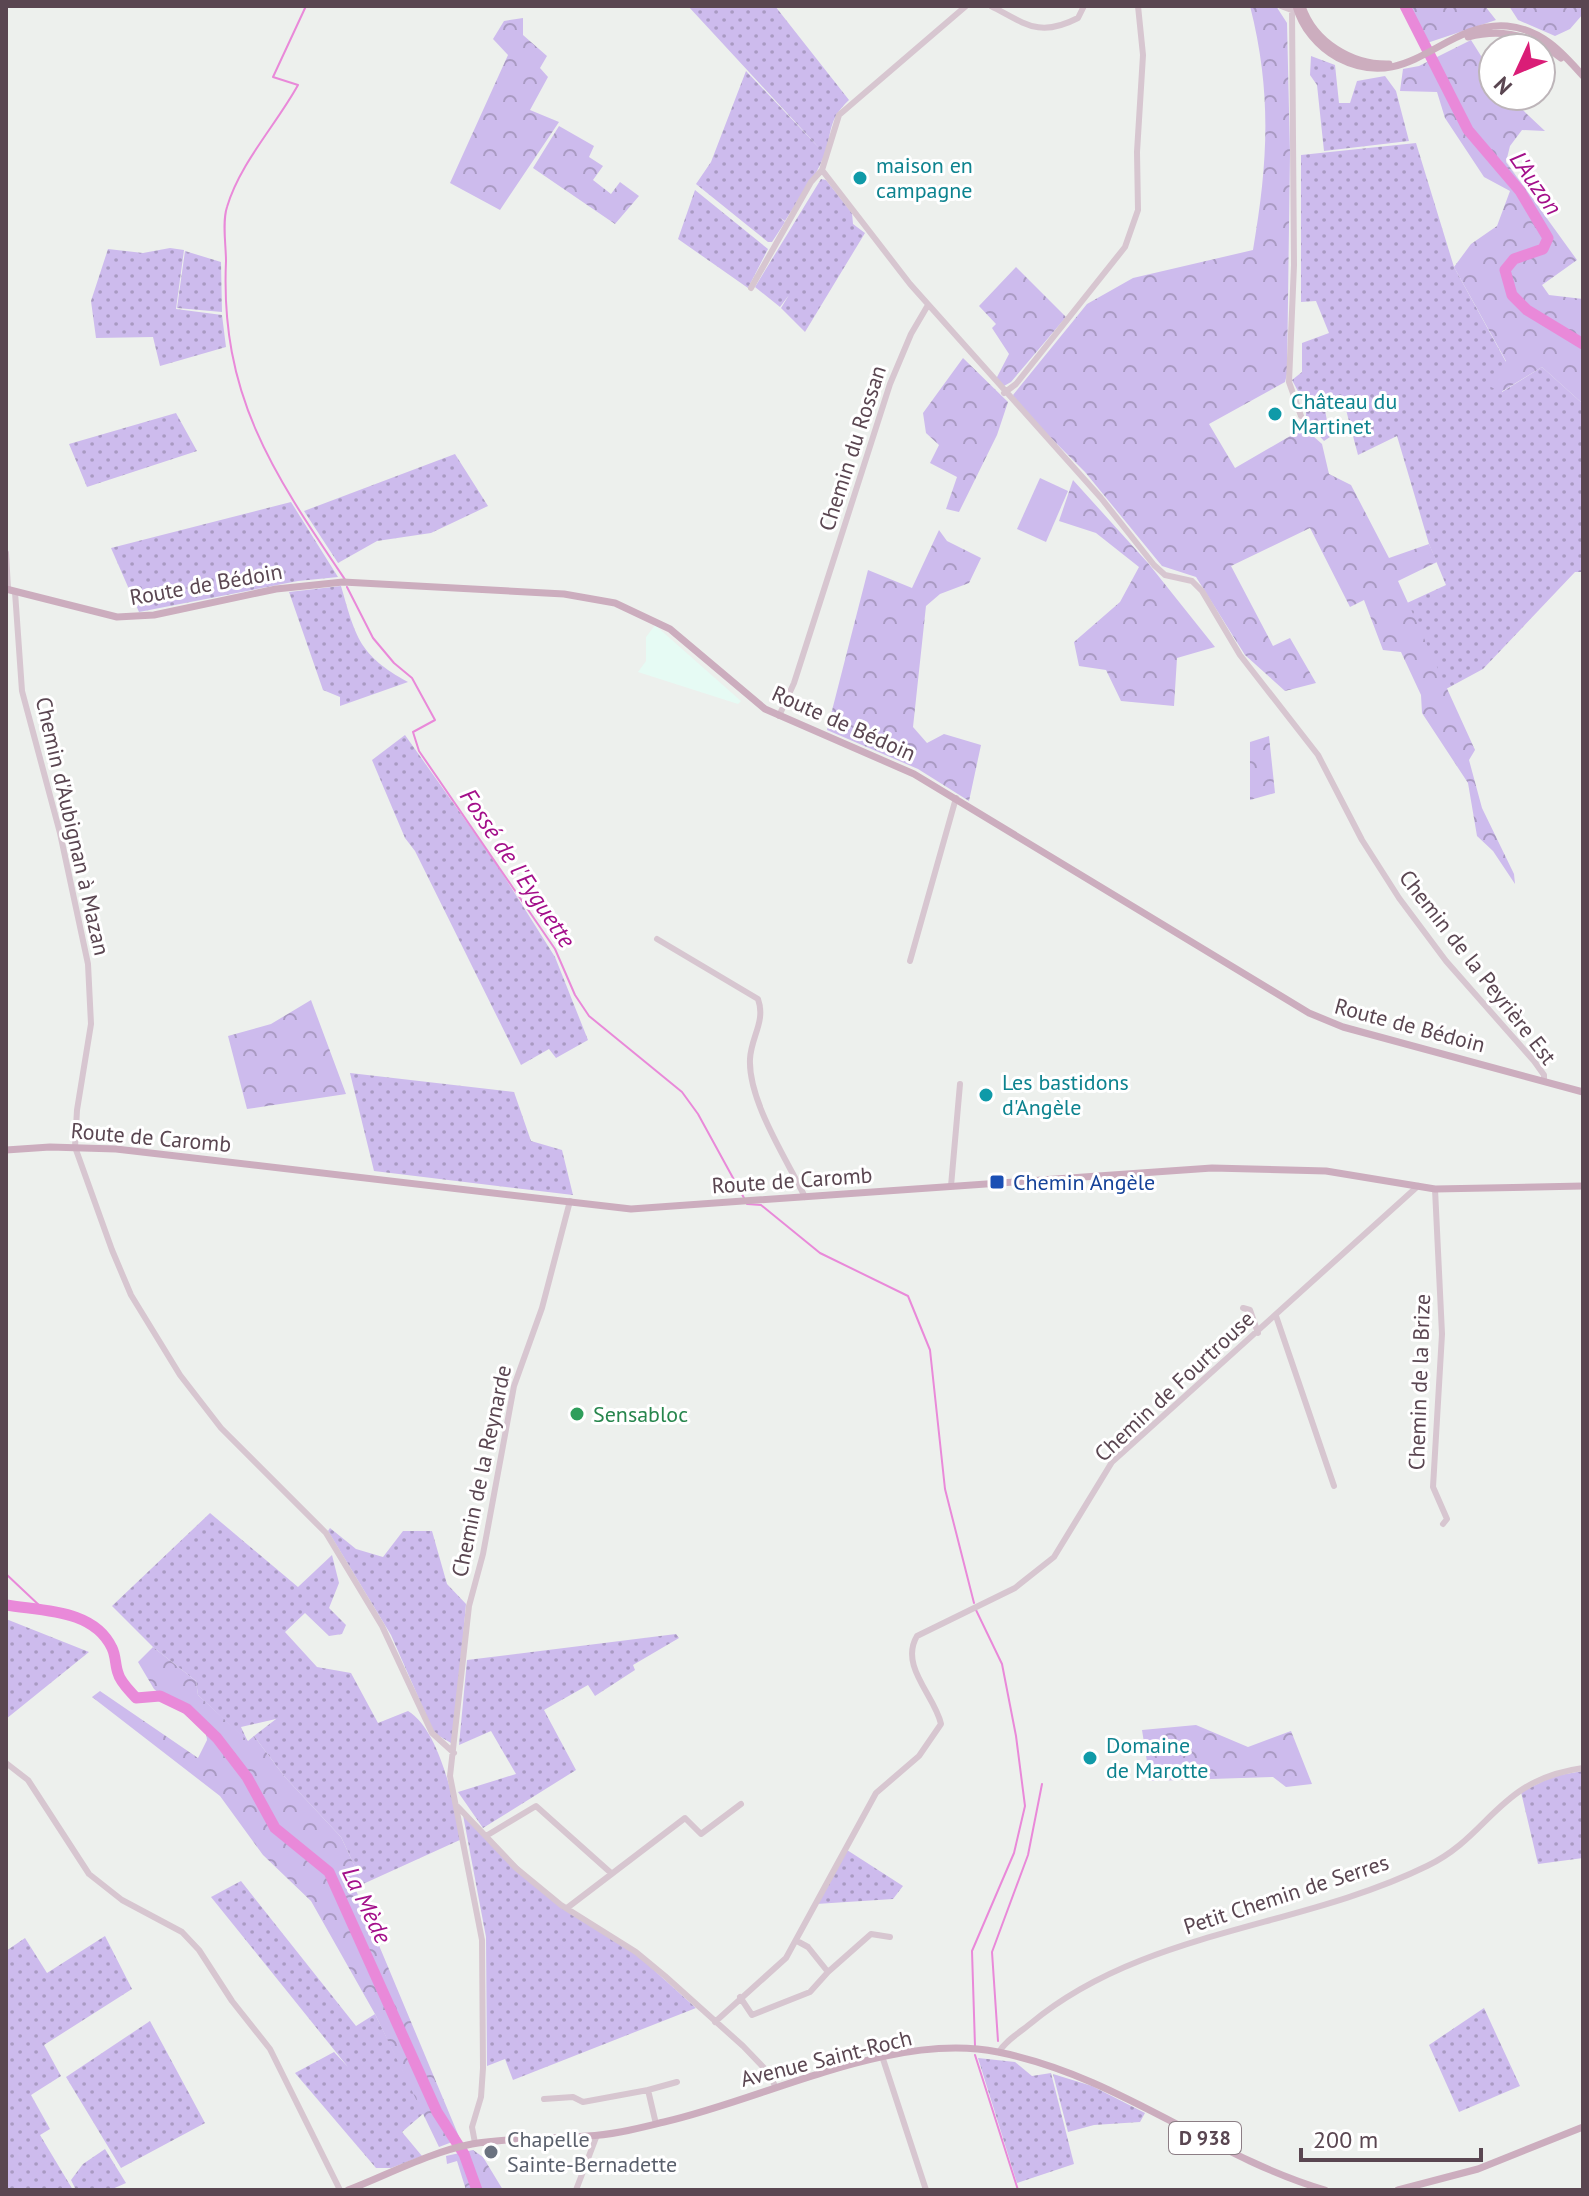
<svg xmlns="http://www.w3.org/2000/svg" width="1589" height="2196" font-family="'PT Sans',sans-serif">
  <style>
    .commercial { fill: #e6fbf4 }
    .grass { fill: url(#grass-dots) }
    .forest { fill: url(#forest-crowns) }
    .green { fill: #cdbbed }
    .lines { fill: none; stroke-linecap: round; stroke-linejoin: round }
    .stream { stroke: #e989d9; stroke-width: 2 }
    .river { stroke: #e989d9; stroke-width: 11 }
    .minor { stroke: #d7c6d0; stroke-width: 6 }
    .major { stroke: #ccadbe; stroke-width: 7 }
    .culture-dot { fill: #0f9aa8; stroke: #fff; stroke-width: 3 }
    .transit-dot { fill: #1a4fb4; stroke: #fff; stroke-width: 3 }
    .leisure-dot { fill: #2e9e5b; stroke: #fff; stroke-width: 3 }
    .worship-dot { fill: #6b7280; stroke: #fff; stroke-width: 3 }
    .labels { text-anchor: middle; dominant-baseline: central; stroke-width: 6; stroke-linejoin: round; paint-order: stroke }
    .shield { fill: #fff; stroke: #8c7e85; stroke-width: 2 }
    .shield-label { font-size: 20px; font-weight: bold; fill: #5a4651 }
    .culture-label { font-size: 22px; fill: #0d838f; stroke: #fff; text-anchor: start }
    .street-label { font-size: 22px; fill: #5a4651; stroke: #fff }
    .transit-label { font-size: 22px; fill: #164399; stroke: #fff; text-anchor: start }
    .leisure-label { font-size: 22px; fill: #27864d; stroke: #fff; text-anchor: start }
    .worship-label { font-size: 22px; fill: #5b616d; stroke: #fff; text-anchor: start }
    .water-label { font-size: 24px; font-style: italic; fill: #a30f8a; stroke: #fff }
  </style>
  <defs>
    <pattern id="grass-dots" width="8" height="8" patternUnits="userSpaceOnUse" patternTransform="scale(2)"><rect width="8" height="8" fill="#cdbbed"/><path d="M2 2h.1M6 6h.1" fill="none" stroke="#a99ac2" stroke-width="1.8" stroke-linecap="round"/></pattern>
    <pattern id="forest-crowns" width="20" height="18" patternUnits="userSpaceOnUse" patternTransform="scale(2)"><rect width="20" height="18" fill="#cdbbed"/><path d="M2 6a3 3 0 1 1 6 0M12 15a3 3 0 1 1 6 0" fill="none" stroke="#a99ac2"/></pattern>
  </defs>
  <rect width="100%" height="100%" fill="#edf0ed"/>
  <path class="commercial" d="M 655,625 L 741,701 L 738,704 L 638,672 L 646,661 L 646,637 Z"/>
  <path class="grass" d="M 688,6 L 775,6 L 849,100 C 827,121 833,131 824,156 C 815,179 798,200 785,221 L 779,217 L 785,222 L 772,242 L 768,242 L 696,184 L 711,162 L 746,71 L 823,152 Z
    M 1311,56 L 1335,65 L 1339,103 L 1350,103 L 1357,81 L 1385,76 L 1396,91 L 1409,141 L 1324,151 L 1317,85 L 1310,75 Z
    M 1416,143 L 1454,267 L 1506,362 L 1502,392 L 1542,367 L 1583,404 L 1583,572 L 1575,572 L 1483,669 L 1446,689 L 1407,603 L 1446,585 L 1429,544 L 1397,436 L 1358,455 L 1345,406 L 1325,410 L 1330,437 L 1324,441 L 1306,421 L 1306,406 L 1292,380 L 1302,372 L 1302,343 L 1329,333 L 1316,301 L 1301,302 L 1301,155 Z
    M 821,179 L 826,180 L 852,213 L 853,224 L 865,233 L 805,332 L 781,308 L 789,295 L 780,307 L 755,287 Z
    M 695,190 L 768,249 L 748,288 L 678,239 Z
    M 170,248 L 184,250 L 176,309 L 222,315 L 226,347 L 160,366 L 153,337 L 96,338 L 91,301 L 108,249 L 143,253 Z
    M 185,251 L 221,262 L 222,312 L 177,308 Z
    M 176,413 L 197,451 L 87,487 L 69,444 Z
    M 455,454 L 488,506 L 431,533 L 377,541 L 338,563 L 304,511 Z
    M 291,502 L 338,577 L 298,581 L 139,612 L 111,548 Z
    M 341,586 C 356,638 359,655 408,682 L 340,706 L 340,697 L 323,690 L 289,592 Z
    M 405,735 L 495,862 L 555,957 L 588,1040 L 556,1058 L 549,1049 L 521,1065 L 415,851 L 405,838 L 372,760 Z
    M 350,1073 L 514,1092 L 531,1141 L 562,1150 L 573,1195 L 374,1171 Z
    M 210,1513 L 298,1587 L 332,1555 L 339,1583 L 329,1608 L 346,1625 L 342,1634 L 329,1636 L 305,1613 L 285,1632 L 317,1667 L 351,1673 L 378,1723 L 408,1711 C 440,1730 454,1803 462,1839 L 363,1884 L 341,1837 L 284,1776 L 254,1736 L 276,1719 L 241,1727 L 248,1742 L 198,1695 L 196,1681 L 153,1647 L 112,1606 Z
    M 330,1528 L 356,1549 L 383,1557 L 403,1531 L 432,1531 L 447,1584 L 466,1604 L 454,1740 L 451,1743 L 434,1733 L 391,1635 L 328,1531 Z
    M 6,1619 L 89,1652 L 6,1719 Z
    M 676,1634 L 679,1638 L 633,1665 L 635,1670 L 595,1696 L 588,1685 L 544,1710 L 576,1770 L 483,1828 L 458,1792 L 516,1774 L 491,1731 L 459,1745 L 467,1660 Z
    M 1583,1771 L 1583,1858 L 1538,1864 L 1521,1792 L 1554,1776 Z
    M 463,1815 L 563,1908 L 635,1953 L 696,2008 L 513,2080 L 505,2059 L 487,2066 L 486,1937 Z
    M 847,1850 L 903,1886 L 893,1899 L 816,1904 Z
    M 241,1881 L 356,2026 L 375,2014 L 424,2113 L 402,2132 L 422,2156 L 391,2168 L 376,2168 L 295,2073 L 334,2052 L 348,2067 L 211,1897 Z
    M 105,1936 L 132,1989 L 44,2045 L 61,2076 L 31,2095 L 50,2129 L 40,2135 L 73,2190 L 6,2190 L 6,1951 L 25,1938 L 47,1973 Z
    M 1484,2008 L 1520,2086 L 1459,2112 L 1429,2045 Z
    M 150,2021 L 205,2123 L 121,2168 L 66,2077 Z
    M 978,2058 L 1015,2062 L 1032,2076 L 1051,2073 L 1074,2164 L 1017,2183 Z
    M 1053,2074 L 1092,2086 L 1145,2113 L 1140,2122 L 1094,2125 L 1068,2132 Z
    M 105,2149 L 126,2183 L 110,2190 L 76,2190 L 71,2180 L 83,2164 Z"/>
  <path class="forest" d="M 1250,6 L 1276,6 L 1287,23 L 1290,154 L 1287,374 L 1285,382 L 1209,424 L 1235,468 L 1304,428 L 1322,444 L 1329,474 L 1351,485 L 1389,558 L 1429,544 L 1437,562 L 1398,581 L 1475,750 L 1469,760 L 1482,808 L 1514,874 L 1515,884 L 1493,851 L 1477,836 L 1468,783 L 1422,713 L 1421,695 L 1401,652 L 1383,650 L 1364,600 L 1350,607 L 1310,528 L 1231,566 L 1273,646 L 1290,638 L 1316,683 L 1285,691 L 1245,655 L 1196,577 L 1162,566 L 1085,472 L 1017,404 L 1013,395 L 1087,304 L 1133,278 L 1253,250 C 1268,163 1272,92 1250,6 Z
    M 1410,6 L 1485,6 L 1496,20 L 1427,43 Z
    M 1509,6 L 1580,6 L 1583,14 L 1570,29 L 1555,36 L 1518,20 Z
    M 523,18 L 523,35 L 547,56 L 540,68 L 548,77 L 530,110 L 559,122 L 500,210 L 450,183 L 508,55 L 493,39 L 504,21 Z
    M 1471,40 L 1493,75 L 1493,96 L 1508,96 L 1545,131 L 1522,130 L 1510,146 L 1506,162 L 1577,260 L 1542,285 L 1549,295 L 1583,299 L 1583,404 L 1542,367 L 1501,392 L 1489,386 L 1506,361 L 1454,267 L 1471,244 L 1497,226 L 1510,191 L 1484,177 L 1445,118 L 1437,92 L 1400,91 L 1403,69 L 1419,66 Z
    M 559,126 L 594,146 L 589,157 L 603,166 L 593,180 L 611,194 L 620,182 L 639,196 L 615,224 L 533,168 Z
    M 1016,267 L 1066,317 L 1011,382 L 1004,386 L 996,379 L 1009,354 L 992,328 L 996,324 L 979,306 Z
    M 963,358 L 1008,402 L 997,435 L 959,512 L 946,509 L 957,477 L 930,463 L 939,445 L 926,433 L 923,413 Z
    M 1073,480 L 1148,563 L 1215,647 L 1177,658 L 1174,706 L 1121,701 L 1106,670 L 1079,666 L 1074,642 L 1120,602 L 1139,567 L 1096,533 L 1059,521 Z
    M 939,530 L 947,541 L 981,558 L 969,583 L 940,594 L 926,606 L 913,727 L 927,743 L 944,734 L 981,745 L 969,801 L 918,769 L 827,730 L 868,570 L 912,588 Z
    M 1269,736 L 1275,793 L 1250,800 L 1250,742 Z
    M 311,1000 L 346,1094 L 247,1109 L 228,1036 L 271,1024 Z
    M 153,1647 L 196,1681 L 198,1695 L 248,1741 L 254,1736 L 284,1776 L 341,1837 L 363,1884 L 355,1888 L 460,2139 L 439,2147 L 375,2014 L 311,1901 L 263,1855 L 220,1796 L 92,1697 L 100,1691 L 198,1758 L 207,1740 L 206,1732 L 154,1689 L 138,1662 Z
    M 1196,1725 L 1248,1747 L 1291,1731 L 1312,1784 L 1286,1787 L 1273,1777 L 1150,1781 L 1142,1730 Z
    M 473,2150 L 483,2157 L 503,2190 L 466,2190 L 457,2161 L 447,2164 L 446,2156 Z"/>
  <path class="green" d="M 1040,478 L 1068,491 L 1046,542 L 1017,529 Z"/>
  <g class="lines">
    <path class="stream" d="M 306,6 L 273,77 L 298,85 C 276,125 240,163 227,207 C 222,222 226,245 226,261 C 220,396 273,473 346,581
      M 347,587 L 373,638 L 394,663 L 412,678 L 435,720 L 413,732 L 419,751 L 555,949 L 575,995 L 589,1016 L 682,1092 L 698,1114 L 744,1198
      M 747,1204 L 761,1205 L 820,1253 L 908,1296 L 930,1350 L 945,1489 L 974,1603
      M 6,1574 L 41,1607
      M 998,2041 L 992,1952 L 1028,1855 L 1042,1784
      M 975,2046 L 972,1951 L 1014,1853 L 1025,1806 L 1016,1736 L 1002,1664 L 976,1610
      M 975,2055 L 1018,2190"/>
    <path class="river" d="M 1405,6 L 1468,130 L 1520,191 L 1548,238 L 1543,249 L 1514,259 L 1505,270 L 1512,295 L 1527,310 L 1583,344
      M 6,1605 C 42,1611 94,1609 112,1648 C 116,1656 115,1665 118,1673 C 120,1682 130,1691 136,1698 L 160,1696 L 187,1709 L 217,1738 L 247,1777 L 275,1828 L 329,1872 L 437,2112 L 464,2154 L 477,2190"/>
    <path class="minor" d="M 991,6 C 1026,24 1039,38 1078,18 L 1084,6
      M 1281,6 L 1294,11
      M 1292,11 L 1294,265 L 1289,382 L 1301,416
      M 822,170 L 910,284 L 1101,498 L 1154,565 L 1165,575 L 1192,581 L 1202,591 L 1240,655 L 1318,755 L 1362,840 L 1399,898 L 1446,961 L 1534,1061 L 1544,1075 L 1544,1081
      M 751,288 L 811,182 L 822,170 L 839,115 L 966,6
      M 1004,393 L 1016,384 L 1125,247 L 1138,210 L 1137,152 L 1143,55 L 1138,6
      M 6,553 L 8,589
      M 15,592 L 22,691 L 60,833 L 88,964 L 91,1024 L 77,1110 L 75,1147 L 112,1250 L 131,1295 L 180,1375 L 221,1428 L 326,1533 L 382,1626 L 432,1733 L 454,1753
      M 779,716 L 794,683 L 890,384 L 911,334 L 928,305
      M 657,939 L 758,999 C 766,1021 751,1037 750,1059 C 748,1101 787,1160 805,1197
      M 910,961 L 956,798
      M 951,1186 L 960,1084
      M 1435,1189 L 1442,1334 L 1433,1487 L 1447,1519 L 1443,1524
      M 1243,1308 L 1250,1310 L 1258,1333
      M 1276,1316 L 1334,1486
      M 6,1763 L 28,1780 L 89,1874 L 122,1900 L 182,1932 L 199,1950 L 232,2001 L 270,2049 L 340,2190
      M 458,1807 L 516,1868 L 561,1905 L 636,1952 L 665,1976 L 743,2046 L 769,2073 L 775,2086
      M 486,1836 L 536,1806 L 611,1873
      M 567,1908 L 685,1818 L 701,1834 L 741,1804
      M 828,1972 L 871,1934 L 890,1937
      M 740,1997 L 752,2015 L 810,1992 L 828,1972 L 808,1947 L 797,1941
      M 715,2022 L 786,1958 L 876,1793 L 919,1756 L 941,1724 C 935,1696 899,1666 917,1636 L 1015,1588 L 1054,1557 L 1112,1462 L 1418,1186
      M 999,2052 C 1005,2041 1019,2033 1030,2024 C 1142,1930 1299,1929 1427,1866 C 1491,1835 1497,1780 1583,1768
      M 883,2059 L 926,2190
      M 648,2090 L 677,2082
      M 544,2099 L 573,2097 L 583,2102 L 648,2090 L 656,2124
      M 475,2143 L 472,2127 L 481,2097 L 483,2068 L 482,1940 L 450,1776 L 469,1606 L 483,1554 L 514,1386 L 542,1308 L 570,1201
      M 576,2190 L 597,2135"/>
    <path class="major" d="M 1296,6 C 1302,28 1318,47 1338,58 C 1409,95 1443,21 1507,26 C 1541,29 1562,52 1583,76
      M 1302,6 C 1314,42 1352,65 1389,64
      M 1468,37 C 1503,28 1533,35 1561,58
      M 6,589 L 117,617 L 154,615 L 276,589 L 343,582 L 564,594 L 615,603 L 670,629 L 765,709 L 914,774 L 1309,1013 L 1343,1027 L 1583,1092
      M 6,1150 L 50,1147 L 116,1149 L 631,1209 L 1212,1168 L 1326,1171 L 1435,1189 L 1583,1186
      M 348,2190 C 387,2175 430,2152 472,2144 C 509,2137 549,2139 587,2136 C 613,2135 639,2128 664,2122 C 766,2099 892,2031 998,2052 C 1119,2076 1210,2156 1325,2190
      M 1398,2190 L 1478,2169 L 1583,2127"/>
  </g>
  <g class="culture-dot">
    <circle cx="860" cy="178" r="8"/>
    <circle cx="1275" cy="414" r="8"/>
    <circle cx="986" cy="1095" r="8"/>
    <circle cx="1090" cy="1758" r="8"/>
  </g>
  <rect class="transit-dot" x="989" y="1174" width="16" height="16" rx="4"/>
  <circle class="leisure-dot" cx="577" cy="1414" r="8"/>
  <circle class="worship-dot" cx="491" cy="2152" r="8"/>
  <g class="labels">
    <rect class="shield" x="1169" y="2122" width="72" height="32" rx="6"/>
    <g class="shield-label">
      <text x="1205" y="2138">D 938</text>
    </g>
    <g class="culture-label">
      <text x="876" y="165">maison en<tspan x="876" dy="25">campagne</tspan></text>
      <text x="1291" y="401">Château du<tspan x="1291" dy="25">Martinet</tspan></text>
      <text x="1002" y="1082">Les bastidons<tspan x="1002" dy="25">d'Angèle</tspan></text>
      <text x="1106" y="1745">Domaine<tspan x="1106" dy="25">de Marotte</tspan></text>
    </g>
    <g class="street-label">
      <text transform="translate(852 448) rotate(-72)">Chemin du Rossan</text>
      <text transform="translate(206 584) rotate(-10)">Route de Bédoin</text>
      <text transform="translate(844 723) rotate(24)">Route de Bédoin</text>
      <text transform="translate(73 826) rotate(77)">Chemin d'Aubignan à Mazan</text>
      <text transform="translate(1478 967) rotate(52)">Chemin de la Peyrière Est</text>
      <text transform="translate(1410 1025) rotate(15)">Route de Bédoin</text>
      <text transform="translate(151 1137) rotate(5)">Route de Caromb</text>
      <text transform="translate(792 1180) rotate(-4)">Route de Caromb</text>
      <text transform="translate(1419 1382) rotate(-88)">Chemin de la Brize</text>
      <text transform="translate(1174 1386) rotate(-43)">Chemin de Fourtrouse</text>
      <text transform="translate(481 1471) rotate(-78)">Chemin de la Reynarde</text>
      <text transform="translate(1286 1894) rotate(-18)">Petit Chemin de Serres</text>
      <text transform="translate(826 2058) rotate(-14)">Avenue Saint-Roch</text>
    </g>
    <g class="transit-label">
      <text x="1013" y="1182">Chemin Angèle</text>
    </g>
    <g class="leisure-label">
      <text x="593" y="1414">Sensabloc</text>
    </g>
    <g class="worship-label">
      <text x="507" y="2139">Chapelle<tspan x="507" dy="25">Sainte-Bernadette</tspan></text>
    </g>
    <g class="water-label">
      <text transform="translate(1536 183) rotate(55)">L'Auzon</text>
      <text transform="translate(518 868) rotate(56)">Fossé de l'Eyguette</text>
      <text transform="translate(367 1905) rotate(64)">La Mède</text>
    </g>
  </g>
  <rect width="1589" height="2196" fill="none" stroke="#5a4651" stroke-width="16"/>
  <g transform="translate(1517 72) rotate(226)"><circle r="38" fill="#ffffff" stroke="#bdb5b9" stroke-width="2"/>
  <path d="M0-6L14 30L0 20L-14 30Z" fill="#da1d77"/>
  <text y="-12" font-size="22" font-weight="bold" text-anchor="middle" fill="#5a4651">N</text>
  </g>
  <path d="M1301 2148v12h180v-12" fill="none" stroke="#5a4651" stroke-width="4"/>
  <text x="1313" y="2148" font-size="24" fill="#5a4651" stroke="#ffffff" stroke-width="6" paint-order="stroke">200 m</text>
</svg>
